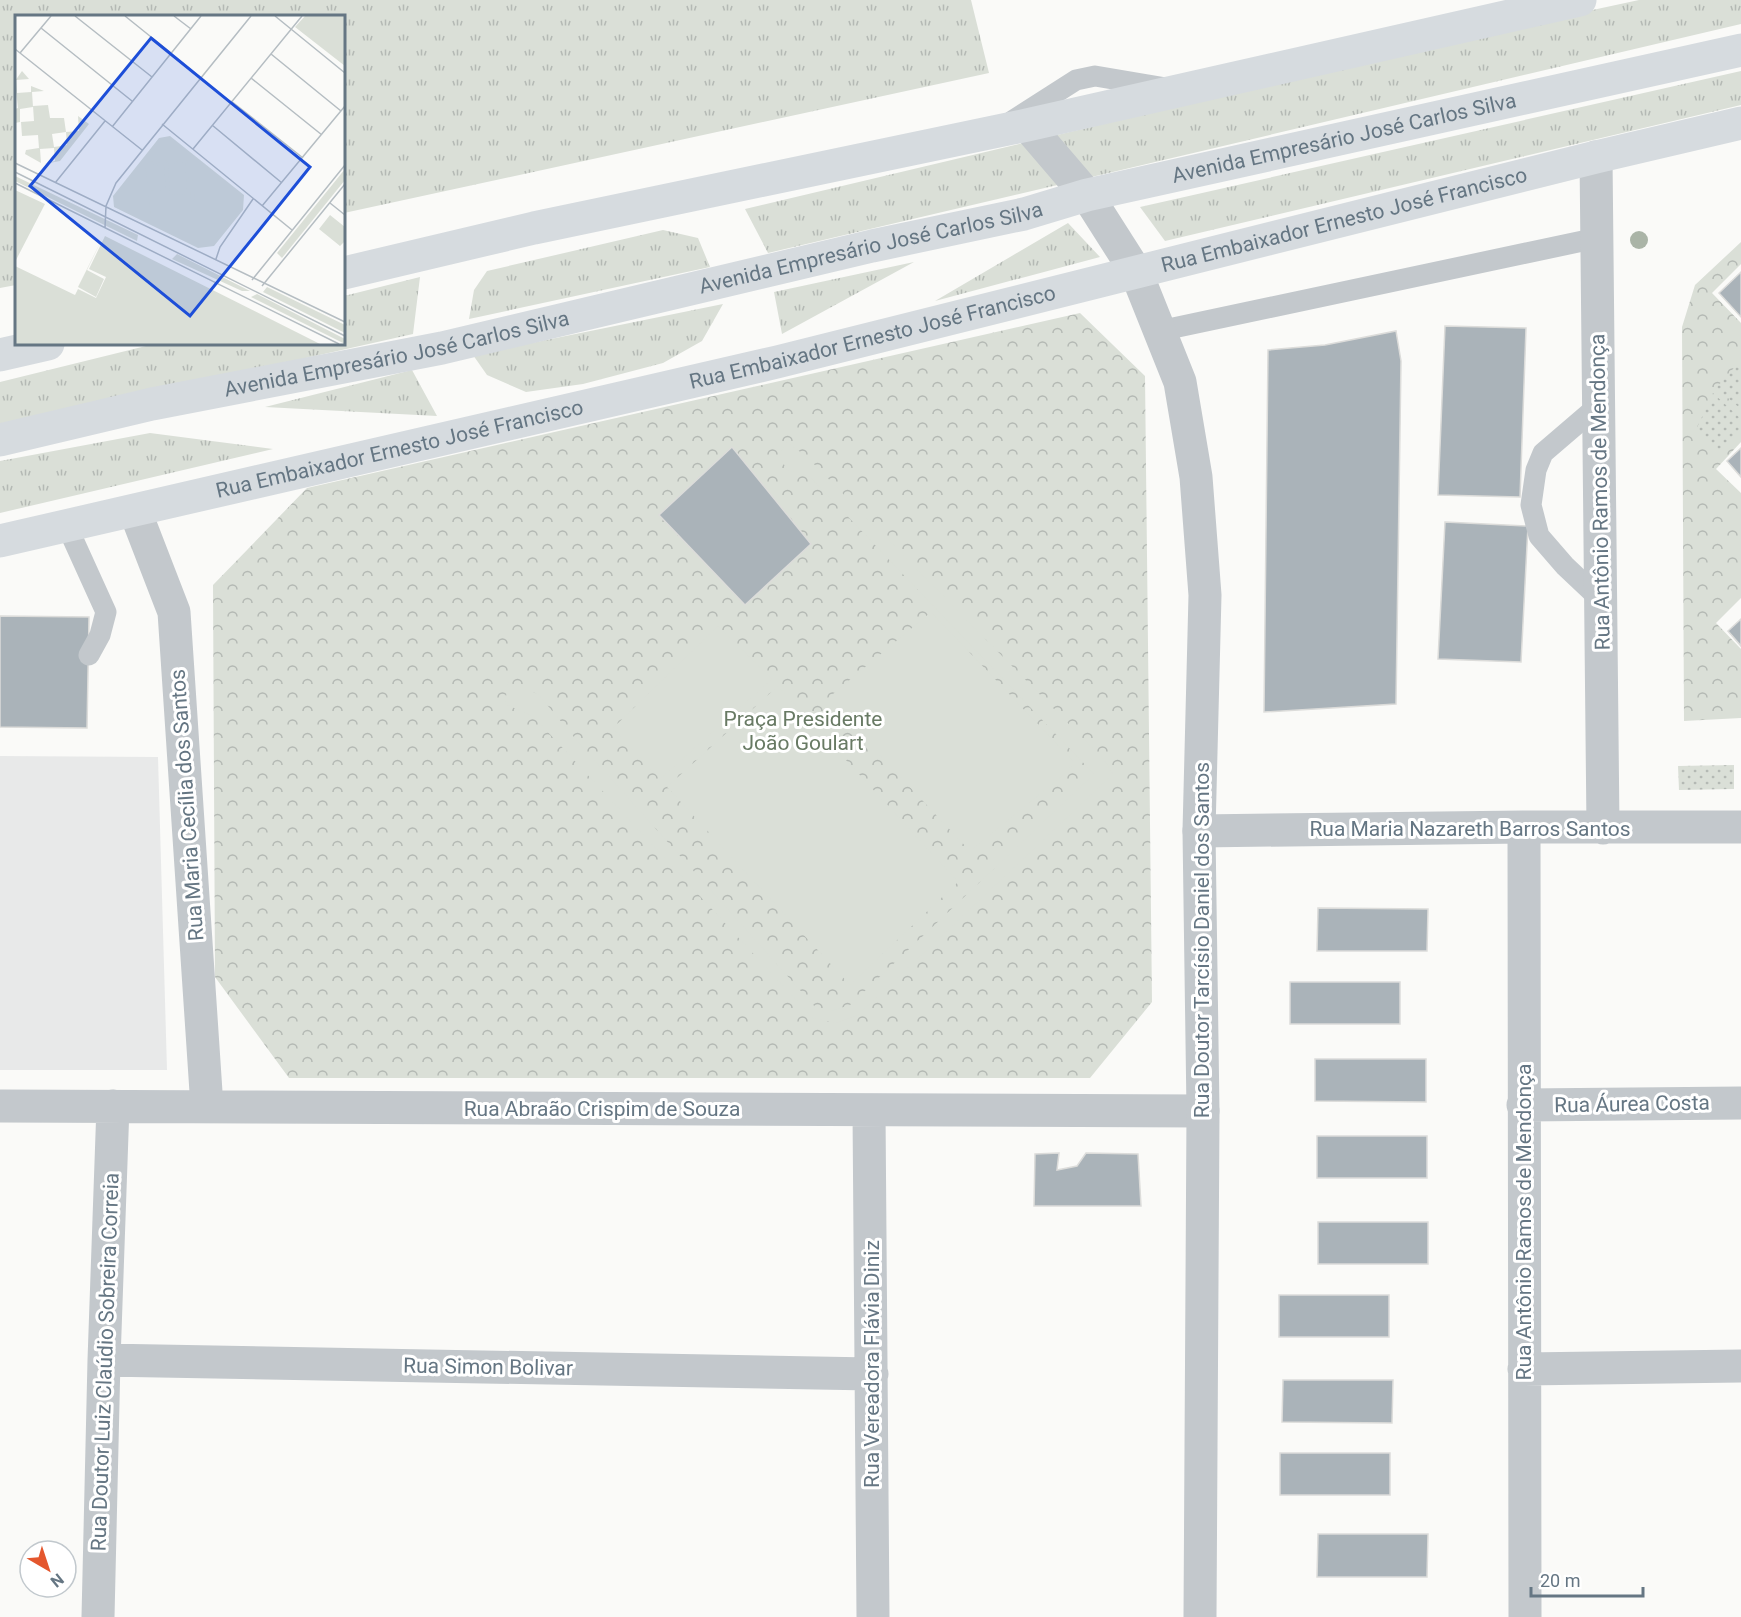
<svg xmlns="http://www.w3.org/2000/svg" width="1741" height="1617" font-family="Roboto,sans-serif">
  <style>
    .built { fill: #e8e9e9 }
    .grass { fill: url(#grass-tufts) }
    .park { fill: url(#park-crowns) }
    .garden { fill: url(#garden-dots) }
    .pitch { fill: #dadfd7 }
    .building { fill: #aab3b9; stroke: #dcdcda; stroke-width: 1.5 }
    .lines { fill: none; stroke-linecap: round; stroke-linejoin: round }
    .service { stroke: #c3c8cc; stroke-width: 21 }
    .minor { stroke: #c3c8cc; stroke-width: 33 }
    .tertiary { stroke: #c3c8cc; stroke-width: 33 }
    .secondary { stroke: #d6dbdf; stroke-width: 33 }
    .tree { fill: #aab4a7 }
    .labels { text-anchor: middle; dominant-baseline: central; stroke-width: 6; stroke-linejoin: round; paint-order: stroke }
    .street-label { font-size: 21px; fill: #657683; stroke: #fff }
    .park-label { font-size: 21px; fill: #687a64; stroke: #fff }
    .inset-road { fill: none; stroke: #b5bdc2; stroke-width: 1.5 }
    .view { fill: #1d4ed8; fill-opacity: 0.15; stroke: #1d4ed8; stroke-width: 3 }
    .inset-edge { fill: none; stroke: #657683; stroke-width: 3 }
  </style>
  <defs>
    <pattern id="grass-tufts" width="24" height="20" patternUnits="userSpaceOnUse" patternTransform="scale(1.5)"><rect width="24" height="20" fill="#dadfd7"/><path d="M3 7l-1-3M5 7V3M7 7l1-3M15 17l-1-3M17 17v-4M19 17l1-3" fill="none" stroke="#b4b9b4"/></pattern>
    <pattern id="park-crowns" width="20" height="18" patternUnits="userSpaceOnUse" patternTransform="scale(1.5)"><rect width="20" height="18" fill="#dadfd7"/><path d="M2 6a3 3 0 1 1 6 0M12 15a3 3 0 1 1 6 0" fill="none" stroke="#b4b9b4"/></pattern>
    <pattern id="garden-dots" width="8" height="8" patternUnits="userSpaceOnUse" patternTransform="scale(1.5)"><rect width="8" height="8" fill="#dadfd7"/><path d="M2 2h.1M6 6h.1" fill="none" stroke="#b4b9b4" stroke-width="1.8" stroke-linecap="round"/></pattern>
  </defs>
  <rect width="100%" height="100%" fill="#fafaf8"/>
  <path class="built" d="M 0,756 L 158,757 L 167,1070 L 0,1070 Z"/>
  <path class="grass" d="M 0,0 L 971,0 L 989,73 L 344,213 L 344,16 L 16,16 L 16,285 L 0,288 Z
    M 1639,0 L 1741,0 L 1741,24 L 768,253 L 745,209 L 1513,27 Z
    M 1741,71 L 1741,105 L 1165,241 L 1140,207 Z
    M 1068,223 L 1100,257 L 935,301 Z
    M 663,230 L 698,238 L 710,267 L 469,319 L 474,290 L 487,271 Z
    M 914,262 L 782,334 L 774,292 Z
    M 420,277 L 413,334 L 0,427 L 0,382 L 154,344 L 344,344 L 344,296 Z
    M 723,304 L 702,341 L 663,363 L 583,384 L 526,392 L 487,375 L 473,355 Z
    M 412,370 L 437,416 L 265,407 Z
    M 150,433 L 273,449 L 0,513 L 0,461 Z"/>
  <path class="park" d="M 1741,242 L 1741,264 L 1712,293 L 1741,323 L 1741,442 L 1716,469 L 1741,493 L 1741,598 L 1716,623 L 1741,649 L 1741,718 L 1684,721 L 1682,327 L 1695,285 Z
    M 1080,313 L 1145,376 L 1152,1002 L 1090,1078 L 289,1078 L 215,977 L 213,585 L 307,488 Z"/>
  <path class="garden" d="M 1741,360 L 1741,409 L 1716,388 Z
    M 1713,393 L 1741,419 L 1741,431 L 1720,454 L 1695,432 Z
    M 1734,765 L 1734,789 L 1679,790 L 1678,766 Z"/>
  <path class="pitch" d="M 785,441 L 806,456 L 1104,760 L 1113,774 L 858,1015 L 836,1023 L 813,1018 L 534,717 L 505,704 L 508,682 L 538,694 L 579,743 L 816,1008 L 831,1011 L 850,1005 L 1094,774 L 810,477 L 787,470 L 780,457 Z
    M 931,612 L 1074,762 L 1067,772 L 970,851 L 827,699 Z
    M 718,626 L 772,679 L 660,779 L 613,728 Z
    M 778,686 L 958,882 L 850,985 L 667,787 Z"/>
  <path class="building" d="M 1741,272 L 1741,317 L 1719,293 Z
    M 1445,326 L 1526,328 L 1520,497 L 1438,495 Z
    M 1396,331 L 1401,361 L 1396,704 L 1264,712 L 1268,350 L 1325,345 Z
    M 732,447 L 811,544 L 745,605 L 659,515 Z
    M 1741,448 L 1741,477 L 1727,461 Z
    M 1445,522 L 1528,526 L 1521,662 L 1438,659 Z
    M 0,616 L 89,617 L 87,728 L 0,727 Z
    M 1741,619 L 1741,646 L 1728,631 Z
    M 1318,908 L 1428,909 L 1427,951 L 1317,951 Z
    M 1290,982 L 1400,982 L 1400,1024 L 1290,1024 Z
    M 1315,1059 L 1426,1059 L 1426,1102 L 1315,1101 Z
    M 1317,1136 L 1427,1136 L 1427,1178 L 1317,1178 Z
    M 1059,1153 L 1057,1170 L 1077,1166 L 1086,1153 L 1138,1154 L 1141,1206 L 1034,1206 L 1035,1154 Z
    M 1318,1222 L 1428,1222 L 1428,1264 L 1318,1264 Z
    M 1279,1295 L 1389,1295 L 1389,1337 L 1279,1337 Z
    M 1283,1380 L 1393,1380 L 1392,1423 L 1282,1422 Z
    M 1280,1453 L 1390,1453 L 1390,1495 L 1280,1495 Z
    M 1318,1534 L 1428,1534 L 1427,1577 L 1317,1577 Z"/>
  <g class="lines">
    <path class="service" d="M 1012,121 L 1076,80 L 1095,76 L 1166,88
      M 1159,331 L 1597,238
      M 1599,405 L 1543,453 L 1536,470 L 1531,505 L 1539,536 L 1565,566 L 1601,600
      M 67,526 L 106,612 L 100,635 L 89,655"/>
    <path class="minor" d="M 1596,157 L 1603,828
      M 135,511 L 174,612 L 207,1107
      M 1524,827 L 1525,1617
      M 1199,831 L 1524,827 L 1741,827
      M 1523,1105 L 1741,1103
      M 0,1106 L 1203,1111
      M 869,1111 L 873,1617
      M 104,1360 L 872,1374
      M 1524,1369 L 1741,1366
      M 98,1617 L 104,1360 L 113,1106"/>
    <path class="tertiary" d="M 1027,125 L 1087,195 L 1136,272 L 1180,382 L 1196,477 L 1205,595 L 1199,831 L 1203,1111 L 1200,1617"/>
    <g class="secondary">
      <path d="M 344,273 L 534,228 L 1027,125 L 1580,0"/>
      <path d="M 0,355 L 48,344"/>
      <path id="s1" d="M 0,440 L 152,404 L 442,348 L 872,246 L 1024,214 L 1087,195 L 1741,50"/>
      <path id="s2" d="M 0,541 L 777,362 L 1596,157 L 1741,123"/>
    </g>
  </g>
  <circle class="tree" cx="1639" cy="240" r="9"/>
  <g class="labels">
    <g class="street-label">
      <text stroke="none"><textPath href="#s1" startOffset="1378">Avenida Empresário José Carlos Silva</textPath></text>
      <text stroke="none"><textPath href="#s2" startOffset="1382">Rua Embaixador Ernesto José Francisco</textPath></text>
      <text stroke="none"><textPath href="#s1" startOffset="892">Avenida Empresário José Carlos Silva</textPath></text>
      <text stroke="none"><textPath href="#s2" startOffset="896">Rua Embaixador Ernesto José Francisco</textPath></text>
      <text stroke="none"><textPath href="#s1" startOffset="406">Avenida Empresário José Carlos Silva</textPath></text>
      <text stroke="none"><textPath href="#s2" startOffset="410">Rua Embaixador Ernesto José Francisco</textPath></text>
      <text transform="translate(1600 492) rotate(-91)">Rua Antônio Ramos de Mendonça</text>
      <text transform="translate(187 805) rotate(-94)">Rua Maria Cecília dos Santos</text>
      <text x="1470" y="829">Rua Maria Nazareth Barros Santos</text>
      <text transform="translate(1202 940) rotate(-90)">Rua Doutor Tarcísio Daniel dos Santos</text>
      <text transform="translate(1632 1104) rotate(-1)">Rua Áurea Costa</text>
      <text x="602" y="1109">Rua Abraão Crispim de Souza</text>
      <text transform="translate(1524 1222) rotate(-90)">Rua Antônio Ramos de Mendonça</text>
      <text transform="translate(105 1362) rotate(-88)">Rua Doutor Luiz Claúdio Sobreira Correia</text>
      <text transform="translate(872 1364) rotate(-90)">Rua Vereadora Flávia Diniz</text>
      <text transform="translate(488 1367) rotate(1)">Rua Simon Bolivar</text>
    </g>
    <g class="park-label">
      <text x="803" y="719">Praça Presidente<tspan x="803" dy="24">João Goulart</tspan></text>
    </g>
  </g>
  <g transform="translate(15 15)">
    <rect width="330" height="330" fill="#fafaf8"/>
    <path d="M 0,161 L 123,220 L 122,226 L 0,166 ZM 0,175 L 30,189 L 0,247 ZM 315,200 L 330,212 L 330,226 L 325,231 L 304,214 ZM 89,220 L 72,255 L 89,264 L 81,282 L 63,272 ZM 90,221 L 305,329 L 0,329 L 0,251 L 60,280 L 63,274 L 81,283 L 91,262 L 74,254 ZM 162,239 L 235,276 L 227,276 L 157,244 ZM 252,272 L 330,310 L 330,318 L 248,277 ZM 242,279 L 330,324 L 330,329 L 236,282 Z" fill="#dadfd7"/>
    <path d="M 290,1 L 330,1 L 330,51 L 280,12 ZM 33,90 L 35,103 L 49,103 L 51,117 L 64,116 L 63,101 L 74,109 L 45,146 L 29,149 L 40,146 L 39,133 L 25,134 L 26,148 L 10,139 L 11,135 L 24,133 L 23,120 L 7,121 L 6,107 L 19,106 L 18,91 ZM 51,117 L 52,130 L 39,132 L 37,119 ZM 155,121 L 229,180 L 228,195 L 199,231 L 183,233 L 99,192 L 98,181 L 144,123 ZM 330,154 L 330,165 L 267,243 L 262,238 Z" fill="#dadfd7" fill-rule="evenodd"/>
    <path d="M 7,56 L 14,64 L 1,65 L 2,78 L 16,77 L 16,71 L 29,76 L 17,77 L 18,92 L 5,94 L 5,107 L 0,108 L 0,94 L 3,93 L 0,66 Z" fill="#dadfd7"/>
    <path d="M 172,145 L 132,149 L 149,151 L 151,175 L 135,176 L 136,202 L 130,147 L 172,144 L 176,147 L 181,199 L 177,197 ZM 170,147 L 172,179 L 155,180 L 153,149 Z" fill="#dadfd7"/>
    <path class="inset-road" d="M 60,1 L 137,62M 110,1 L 156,38M 159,1 L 176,14M 260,1 L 330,58M 26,13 L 117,86M 0,34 L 127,135M 5,38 L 36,1M 256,39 L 326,96M 236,63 L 307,120M 216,86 L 288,143M 147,109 L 277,215M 197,110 L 267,168M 97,112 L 186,1M 178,134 L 287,1M 0,148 L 330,307M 0,157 L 330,321M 0,168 L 324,329M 40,168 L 90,106M 315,188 L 330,200M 247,191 L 330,91M 90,213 L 91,191 L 101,168 L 236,1M 201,244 L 205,232 L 238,184M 237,265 L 330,150M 247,271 L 330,169"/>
    <path class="view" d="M 136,23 L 295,152 L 175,301 L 15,171 Z"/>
    <rect width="330" height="330" class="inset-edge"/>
  </g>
  <g transform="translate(48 1569) rotate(141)"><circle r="28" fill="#ffffff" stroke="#c1c8cd" stroke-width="1.5"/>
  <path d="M0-4.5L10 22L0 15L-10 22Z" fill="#e4572e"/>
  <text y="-9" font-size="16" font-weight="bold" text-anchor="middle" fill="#657683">N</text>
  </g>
  <path d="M1531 1587v9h112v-9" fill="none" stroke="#657683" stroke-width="3"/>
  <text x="1540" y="1587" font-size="18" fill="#657683" stroke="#ffffff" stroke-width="4.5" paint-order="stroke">20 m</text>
</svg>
